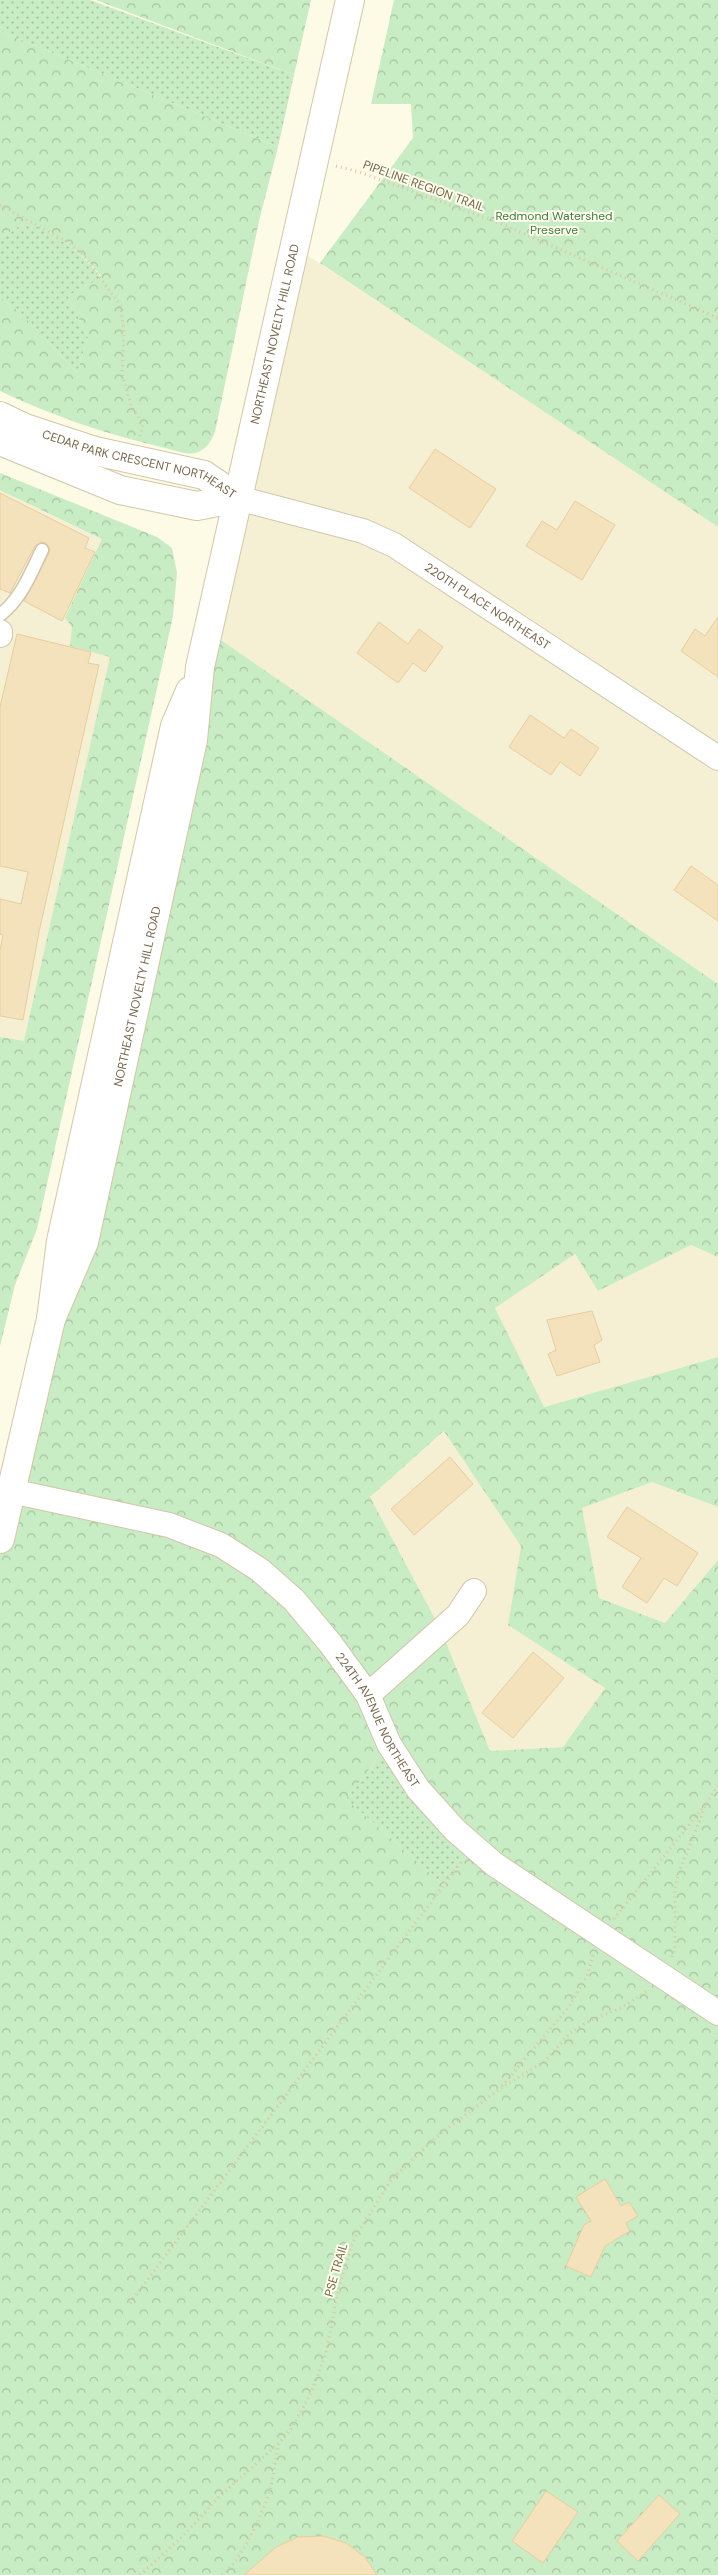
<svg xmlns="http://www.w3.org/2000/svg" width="718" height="2575" font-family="'DM Sans',sans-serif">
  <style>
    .residential { fill: #f5efd4 }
    .green { fill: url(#green-dots) }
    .forest { fill: url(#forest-crowns); fill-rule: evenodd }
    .building { fill: #f4e2bc; stroke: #e8ce9b }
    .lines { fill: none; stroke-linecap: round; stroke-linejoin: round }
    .lane-casing { stroke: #d0c6ab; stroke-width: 15 }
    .street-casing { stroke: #d0c6ab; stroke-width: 26 }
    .secondary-casing { stroke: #d3c7a8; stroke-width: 30 }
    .path { stroke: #dac69e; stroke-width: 3; stroke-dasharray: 1 4; stroke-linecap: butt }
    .lane { stroke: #fff; stroke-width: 12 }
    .street { stroke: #fff; stroke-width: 24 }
    .secondary { stroke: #fff; stroke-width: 28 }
    .labels { text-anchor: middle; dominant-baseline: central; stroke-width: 4; stroke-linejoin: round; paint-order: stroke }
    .street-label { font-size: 12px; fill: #786749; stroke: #fffded }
    .park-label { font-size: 12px; fill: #417f40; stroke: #fffded }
  </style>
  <defs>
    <pattern id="green-dots" width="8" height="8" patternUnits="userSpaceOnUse" patternTransform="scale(1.25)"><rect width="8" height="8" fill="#c8ecc3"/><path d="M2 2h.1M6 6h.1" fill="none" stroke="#a7c3a0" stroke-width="1.8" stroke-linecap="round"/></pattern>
    <pattern id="forest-crowns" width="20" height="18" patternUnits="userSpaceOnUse" patternTransform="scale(1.25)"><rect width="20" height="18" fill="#c8ecc3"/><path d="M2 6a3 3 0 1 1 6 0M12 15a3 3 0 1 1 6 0" fill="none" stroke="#a7c3a0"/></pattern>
  </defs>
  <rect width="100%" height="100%" fill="#fdfbe6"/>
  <path class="residential" d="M 295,247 L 718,527 L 718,984 L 208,631 Z
    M 0,474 L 139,552 L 35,1054 L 0,1043 Z
    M 691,1245 L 718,1257 L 718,1357 L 543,1407 L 495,1308 L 575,1254 L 598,1291 Z
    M 445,1431 L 521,1546 L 508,1625 L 605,1688 L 563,1747 L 490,1751 L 441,1630 L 370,1497 Z
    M 652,1482 L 718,1507 L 718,1560 L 665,1623 L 599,1598 L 582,1508 Z"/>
  <path class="green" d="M 0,0 L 90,0 L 294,75 L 278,147 L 0,31 Z
    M 27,221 C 61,238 77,248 102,278 L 68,296 L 88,337 L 77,373 L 22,314 L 0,297 L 0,238 Z
    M 389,1744 L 474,1846 L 444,1885 L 346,1799 Z"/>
  <path class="forest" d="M 96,0 L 311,0 L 294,75 Z
    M 394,0 L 718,0 L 718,527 L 320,263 L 413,138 L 411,104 L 371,104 Z
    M 0,31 L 278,147 L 259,221 L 215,432 C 211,442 206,450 195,453 C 184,455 171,449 161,447 C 106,434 50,415 0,391 L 0,297 L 22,314 L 77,373 L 88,337 L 68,296 L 102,277 C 78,248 60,238 27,221 L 0,238 Z
    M 0,473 L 157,537 L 172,548 L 177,573 L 173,616 L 37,1229 L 15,1285 L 0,1346 L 0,1037 L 24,1041 L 110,657 L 70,646 L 72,627 L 65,618 L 102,539 L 0,490 Z
    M 208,631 L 718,984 L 718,1257 L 691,1245 L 598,1291 L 575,1254 L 495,1308 L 544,1407 L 718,1357 L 718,1507 L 652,1482 L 582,1508 L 599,1598 L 665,1623 L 718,1560 L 718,2575 L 0,2575 L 0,1539 ZM 444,1431 L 521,1546 L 508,1625 L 605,1688 L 563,1747 L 490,1751 L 441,1630 L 370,1497 ZM 389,1744 L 474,1846 L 444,1885 L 346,1799 Z"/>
  <path class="building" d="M 435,449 L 496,489 L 470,528 L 409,488 Z
    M 0,493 L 89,538 L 85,548 L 95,552 L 62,621 L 24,601 L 49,553 L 50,549 L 46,543 L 41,542 L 35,546 L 10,593 L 0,589 Z
    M 575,501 L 615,525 L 582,580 L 526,546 L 542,521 L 557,530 Z
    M 718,617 L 718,677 L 681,651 L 695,629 L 705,636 Z
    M 379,622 L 408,644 L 419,629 L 443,647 L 425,672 L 413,663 L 398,683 L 357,653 Z
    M 17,634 L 91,652 L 88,663 L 99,665 L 39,932 L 23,1020 L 0,1016 L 0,950 L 3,935 L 0,934 L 0,899 L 21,904 L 28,872 L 0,866 L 0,707 Z
    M 530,715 L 564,738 L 571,729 L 599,748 L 580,776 L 560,762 L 551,775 L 509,747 Z
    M 691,866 L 718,885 L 718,921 L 674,890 Z
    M 592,1311 L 602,1340 L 594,1345 L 600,1362 L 557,1376 L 548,1354 L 556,1350 L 547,1320 Z
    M 450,1457 L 473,1484 L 414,1535 L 391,1509 Z
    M 627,1507 L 698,1553 L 677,1586 L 664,1578 L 647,1603 L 622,1587 L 641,1558 L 607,1537 Z
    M 533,1652 L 564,1678 L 513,1738 L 482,1713 Z
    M 605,2179 L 621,2206 L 629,2202 L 638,2216 L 626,2223 L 630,2231 L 605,2246 L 591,2277 L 566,2266 L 584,2225 L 591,2221 L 576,2197 Z
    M 546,2491 L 578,2512 L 543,2563 L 512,2541 Z
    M 659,2495 L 680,2514 L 638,2561 L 617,2541 Z
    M 323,2536 L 346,2543 L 365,2557 L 377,2575 L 244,2575 L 276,2547 L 298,2537 Z"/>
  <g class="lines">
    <defs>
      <path id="lane" d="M 0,615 C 21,599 31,573 42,550"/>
      <g id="street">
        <path id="s1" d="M 238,498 L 363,531 L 394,545 L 718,758"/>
        <path d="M 0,632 L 0,635"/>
        <path id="s2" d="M 11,1491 L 169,1525 L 221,1545 L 260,1570 L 294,1600 L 330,1643 L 368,1695 L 389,1744 L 418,1789 L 455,1830 L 494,1864 L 718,2013"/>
        <path d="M 368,1695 L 458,1615 L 474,1591"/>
      </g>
      <g id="secondary">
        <path id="s3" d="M 0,416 L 25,428 L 95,451 L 204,475 L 238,498"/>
        <path d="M 0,441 L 120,490 L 197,506 L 238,498"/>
        <path id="s4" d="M 51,1319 L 84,1242 L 193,740 L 200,667 L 350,0"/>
        <path d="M 0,1539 L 51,1319 L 61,1241 L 175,726 L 190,691"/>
      </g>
    </defs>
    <use href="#lane" class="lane-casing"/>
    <use href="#street" class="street-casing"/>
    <use href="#secondary" class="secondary-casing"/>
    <path class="path" d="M 336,166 L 359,172 L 497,222 L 718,318
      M 0,205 L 69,243 L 86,258 L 120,305 L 124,330 L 122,373 L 131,406 L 143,425 L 140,436
      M 614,1919 L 705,1805
      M 672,1957 L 675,1948 L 675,1888 L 679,1872 L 707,1802 L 718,1785
      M 502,2086 L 568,2008 L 587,1976 L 593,1955
      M 130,2303 L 461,1862
      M 140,2575 L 184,2535 L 218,2498 L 279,2443 L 291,2429 L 311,2393 L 326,2353 L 339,2287 L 354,2239 L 391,2180 L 435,2138 L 498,2090 L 545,2061 L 570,2033 L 591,2020 L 621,2008 L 646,1992
      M 222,2575 C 243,2559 262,2515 270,2490 C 274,2476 275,2459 279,2444"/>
    <use href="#lane" class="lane"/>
    <use href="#street" class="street"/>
    <use href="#secondary" class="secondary"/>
  </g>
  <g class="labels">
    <g class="street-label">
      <text transform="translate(424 186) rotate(20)">PIPELINE REGION TRAIL</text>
      <text stroke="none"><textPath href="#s4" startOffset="1012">NORTHEAST NOVELTY HILL ROAD</textPath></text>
      <text stroke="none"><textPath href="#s3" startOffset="148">CEDAR PARK CRESCENT NORTHEAST</textPath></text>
      <text stroke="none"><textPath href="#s1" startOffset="275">220TH PLACE NORTHEAST</textPath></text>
      <text stroke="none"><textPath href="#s4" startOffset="335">NORTHEAST NOVELTY HILL ROAD</textPath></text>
      <text stroke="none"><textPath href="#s2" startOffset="456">224TH AVENUE NORTHEAST</textPath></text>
      <text transform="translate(336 2270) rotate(-74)">PSE TRAIL</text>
    </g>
    <g class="park-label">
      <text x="554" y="216">Redmond Watershed<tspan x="554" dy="14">Preserve</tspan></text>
    </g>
  </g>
</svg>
